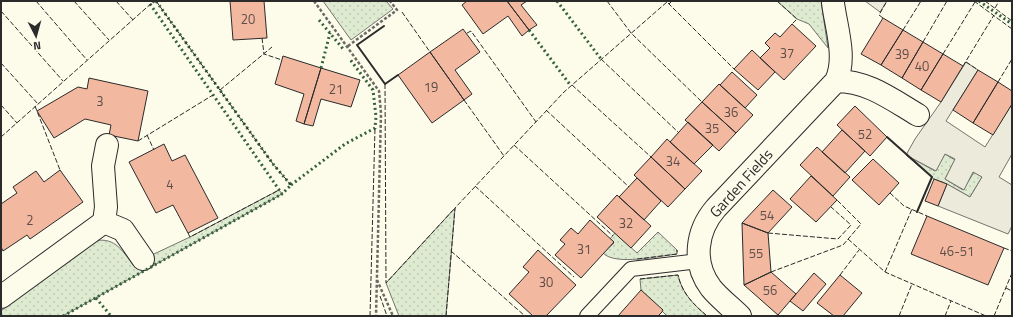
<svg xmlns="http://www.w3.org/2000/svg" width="1013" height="317" font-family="'Titillium Web',sans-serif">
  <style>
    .grass { fill: url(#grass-dots); stroke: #74746e }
    .parking { fill: #eceadb; stroke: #74746e }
    .building { fill: #f2b8a0; stroke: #2b2b2b }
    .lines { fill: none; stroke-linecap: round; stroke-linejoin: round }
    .service-casing { stroke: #2b2b2b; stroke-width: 16 }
    .minor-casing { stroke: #2b2b2b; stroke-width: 24 }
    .path { stroke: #6a6964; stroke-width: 2.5; stroke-dasharray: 3 2; stroke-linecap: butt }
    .service { stroke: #fdfbea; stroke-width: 14 }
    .minor { stroke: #fdfbea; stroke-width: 22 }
    .hedge { stroke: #34623c; stroke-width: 3; stroke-dasharray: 2 3; stroke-linecap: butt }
    .fence { stroke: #2b2b2b; stroke-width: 1; stroke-dasharray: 5 2; stroke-linecap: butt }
    .wall { stroke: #2b2b2b; stroke-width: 2 }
    .labels { text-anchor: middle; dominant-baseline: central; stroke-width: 3; stroke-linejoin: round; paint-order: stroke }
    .number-label { font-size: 13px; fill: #5d4e48 }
    .street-label { font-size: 15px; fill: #2b2b2b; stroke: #fdfbea }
  </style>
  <defs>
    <pattern id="grass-dots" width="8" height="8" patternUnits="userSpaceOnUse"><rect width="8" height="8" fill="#deebd1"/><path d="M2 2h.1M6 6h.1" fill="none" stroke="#bfcab4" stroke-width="1.8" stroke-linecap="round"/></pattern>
  </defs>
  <rect width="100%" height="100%" fill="#fdfbea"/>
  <path class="grass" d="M 323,1 L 386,1 L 393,9 L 351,40 Z
    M 777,1 L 821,1 L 828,48 L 809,24 L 797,19 Z
    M 945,154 L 955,160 L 945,179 L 963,190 L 974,172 L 982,177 L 970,197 L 947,184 L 934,179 L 906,155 L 935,171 Z
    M 279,190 L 282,194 L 63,316 L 1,316 L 1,311 L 90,242 C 114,235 121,249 134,266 L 154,254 L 190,237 Z
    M 455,208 L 446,316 L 399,316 L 386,283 Z
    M 658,232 L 677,250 L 677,254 C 660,256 615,266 603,253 L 614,243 L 610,239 L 615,233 L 637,253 Z
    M 678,275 C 682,293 693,304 707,316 L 667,316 L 641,290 L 640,279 Z"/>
  <path class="parking" d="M 865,1 L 887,1 L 880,12 Z
    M 966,62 L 978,70 L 946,121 L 985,147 L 1012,104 L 1012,154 L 999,177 L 1012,185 L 1012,226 L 1008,234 L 938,206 L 947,184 L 970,197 L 982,177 L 973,172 L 964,190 L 945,179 L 955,159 L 945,154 L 936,171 L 906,155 L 915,139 L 941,102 Z"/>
  <path class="building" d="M 230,1 L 264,1 L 267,38 L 233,40 Z
    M 467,1 L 507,1 L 529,30 L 522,36 L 508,16 L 483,34 L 462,5 Z
    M 507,1 L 527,1 L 521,5 L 537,25 L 529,30 Z
    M 883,18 L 903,30 L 881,65 L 861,54 Z
    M 792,24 L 816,46 L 784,80 L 760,58 L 770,48 L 765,43 L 775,33 L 780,37 Z
    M 463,29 L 480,52 L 455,70 L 472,94 L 464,100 L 430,52 Z
    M 903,30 L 923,42 L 902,78 L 881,65 Z
    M 923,42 L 943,54 L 921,90 L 902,78 Z
    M 752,50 L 775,72 L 758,90 L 734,69 Z
    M 430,52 L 464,100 L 432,123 L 398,75 Z
    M 943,54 L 963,66 L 941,102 L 921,90 Z
    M 283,56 L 321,68 L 304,124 L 296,121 L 304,94 L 275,84 Z
    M 321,68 L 360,80 L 351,107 L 321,99 L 313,126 L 304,124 Z
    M 978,70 L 998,82 L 973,123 L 953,110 Z
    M 732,72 L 757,95 L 745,108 L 720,85 Z
    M 89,78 L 148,91 L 138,141 L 109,135 L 111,125 L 85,119 L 54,138 L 37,111 L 78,87 L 87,89 Z
    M 998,82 L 1012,91 L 1012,104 L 993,135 L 973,123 Z
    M 719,84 L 753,115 L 736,133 L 702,102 Z
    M 702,102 L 736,133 L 719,151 L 685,120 Z
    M 855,106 L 887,137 L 870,156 L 837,125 Z
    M 688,122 L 713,145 L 694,164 L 670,142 Z
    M 842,130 L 865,151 L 845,173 L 822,152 Z
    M 667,139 L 702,171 L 685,189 L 651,157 Z
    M 164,144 L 172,161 L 185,155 L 218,218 L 188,233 L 173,205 L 156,213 L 129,162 Z
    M 817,147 L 850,177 L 833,196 L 800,165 Z
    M 651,157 L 685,189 L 668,207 L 634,175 Z
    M 873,159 L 899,183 L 879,205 L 852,180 Z
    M 60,170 L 83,202 L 30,239 L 27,235 L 3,251 L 1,247 L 1,204 L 17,193 L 13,187 L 36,171 L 44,182 Z
    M 811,176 L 837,200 L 816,222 L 790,199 Z
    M 637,178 L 661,201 L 644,220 L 619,197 Z
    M 934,179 L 947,184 L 938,206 L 925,201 Z
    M 773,190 L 792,207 L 768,233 L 742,223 Z
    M 617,195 L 651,226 L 631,248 L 597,217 Z
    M 927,216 L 1004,248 L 988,285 L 911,254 Z
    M 590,220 L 614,242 L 581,278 L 555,255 L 565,244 L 560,240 L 571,228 L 578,234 Z
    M 742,223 L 768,233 L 771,272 L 744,285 Z
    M 538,250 L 576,285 L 546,316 L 533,316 L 509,294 L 529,272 L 523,267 Z
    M 771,272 L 796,294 L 778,315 L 744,285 Z
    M 814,273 L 826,284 L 803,311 L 790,301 Z
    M 840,275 L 862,293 L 843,316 L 834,316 L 817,303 Z
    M 641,290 L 663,310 L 662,312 L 658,316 L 618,316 Z"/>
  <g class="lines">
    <defs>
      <path id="service" d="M 587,316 L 631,269 L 699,261"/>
      <path id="minor" d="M 836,81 C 868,81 891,99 918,115
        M 104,222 L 123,230 L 143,259
        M 1,297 L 104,222 L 106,207 L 103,166 L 107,145
        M 740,316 C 731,307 719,298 711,288 C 692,263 696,231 716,208 L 836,81 C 847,58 836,27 833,3"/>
    </defs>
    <use href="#service" class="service-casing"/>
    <use href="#minor" class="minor-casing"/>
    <path class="path" d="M 314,1 L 379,91 L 381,113 L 376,316
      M 348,46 L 397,10 L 390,1
      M 377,280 L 393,316"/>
    <use href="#service" class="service"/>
    <use href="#minor" class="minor"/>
    <path class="hedge" d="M 154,1 L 150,4 L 282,194 L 291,185 L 273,164 L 156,1
      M 557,1 L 601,59
      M 979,1 L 1012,24
      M 319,20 L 344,50
      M 529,30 L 571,86
      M 321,68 L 330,33
      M 291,185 L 345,144 L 375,128 L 376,117 L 373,90 L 349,58
      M 96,298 L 111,316
      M 63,316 L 282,194"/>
    <path class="fence" d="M 36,1 L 87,60
      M 74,1 L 109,40
      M 116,1 L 133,20
      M 156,1 L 273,164 L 291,185
      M 607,1 L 631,33 L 702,102
      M 777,1 L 797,19 L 792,24
      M 974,1 L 1012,29
      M 985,1 L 1012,21
      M 668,3 L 734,69
      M 995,8 L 999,1
      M 1,11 L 63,81
      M 402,12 L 430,52
      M 883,18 L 879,15 L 887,1
      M 903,30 L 921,1
      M 467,33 L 471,31 L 536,122
      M 262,38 L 264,54 L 282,60
      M 923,42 L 947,1
      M 943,54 L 975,2
      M 601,59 L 679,133
      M 966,62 L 978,70
      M 1,63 L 38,104
      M 963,66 L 994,15
      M 998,82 L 1012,59
      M 385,84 L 386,283 L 455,208
      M 572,85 L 651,157
      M 220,90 L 272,47
      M 464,100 L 504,156
      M 1,105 L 17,123
      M 35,106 L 60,170
      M 546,110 L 629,187
      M 147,135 L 154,150
      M 1,137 L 154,1
      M 138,141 L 213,95
      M 514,145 L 613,236
      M 475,186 L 574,277
      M 890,193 L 904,206 L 927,216
      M 188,233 L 190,237 L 279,190
      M 768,233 L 838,239 L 851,225 L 831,207
      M 848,239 L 885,272 L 986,316
      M 1004,248 L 1012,251
      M 451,251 L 525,316
      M 637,259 L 677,254 L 677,250
      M 771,272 L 843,245 L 861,224 L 837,200
      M 885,272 L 912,209
      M 840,275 L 859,250
      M 640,279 L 678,275 C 682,293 693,304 707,316
      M 1006,288 L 1012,291
      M 380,296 L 387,316
      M 370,316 L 375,128
      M 446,316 L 455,208 L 564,92 L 667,2 L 669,4 L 672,1
      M 899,316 L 912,284
      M 945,316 L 951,301
      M 994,316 L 1012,273"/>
    <path class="wall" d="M 384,26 L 357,45 L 385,84 L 398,75
      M 887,137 L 932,177 L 917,212"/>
  </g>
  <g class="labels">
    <g class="number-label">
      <text x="248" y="19">20</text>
      <text x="787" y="53">37</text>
      <text x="902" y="54">39</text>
      <text x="922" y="66">40</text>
      <text x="431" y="87">19</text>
      <text x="336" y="89">21</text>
      <text x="100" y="101">3</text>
      <text x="731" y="112">36</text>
      <text x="712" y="128">35</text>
      <text x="865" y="134">52</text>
      <text x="673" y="161">34</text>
      <text x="170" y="184">4</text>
      <text x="767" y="215">54</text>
      <text x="30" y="220">2</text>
      <text x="626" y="223">32</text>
      <text x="584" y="249">31</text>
      <text x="957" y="251">46-51</text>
      <text x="756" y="253">55</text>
      <text x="546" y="282">30</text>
      <text x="770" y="290">56</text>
    </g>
    <g class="street-label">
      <text transform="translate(741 183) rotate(-48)">Garden Fields</text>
    </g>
  </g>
  <rect width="1013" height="317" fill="none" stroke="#2b2b2b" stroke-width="4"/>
  <g transform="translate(36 36) rotate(174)" stroke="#fdfbea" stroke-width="3" paint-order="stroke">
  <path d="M0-3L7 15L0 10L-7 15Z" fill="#2b2b2b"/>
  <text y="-6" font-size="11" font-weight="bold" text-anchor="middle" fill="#2b2b2b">N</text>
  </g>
</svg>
